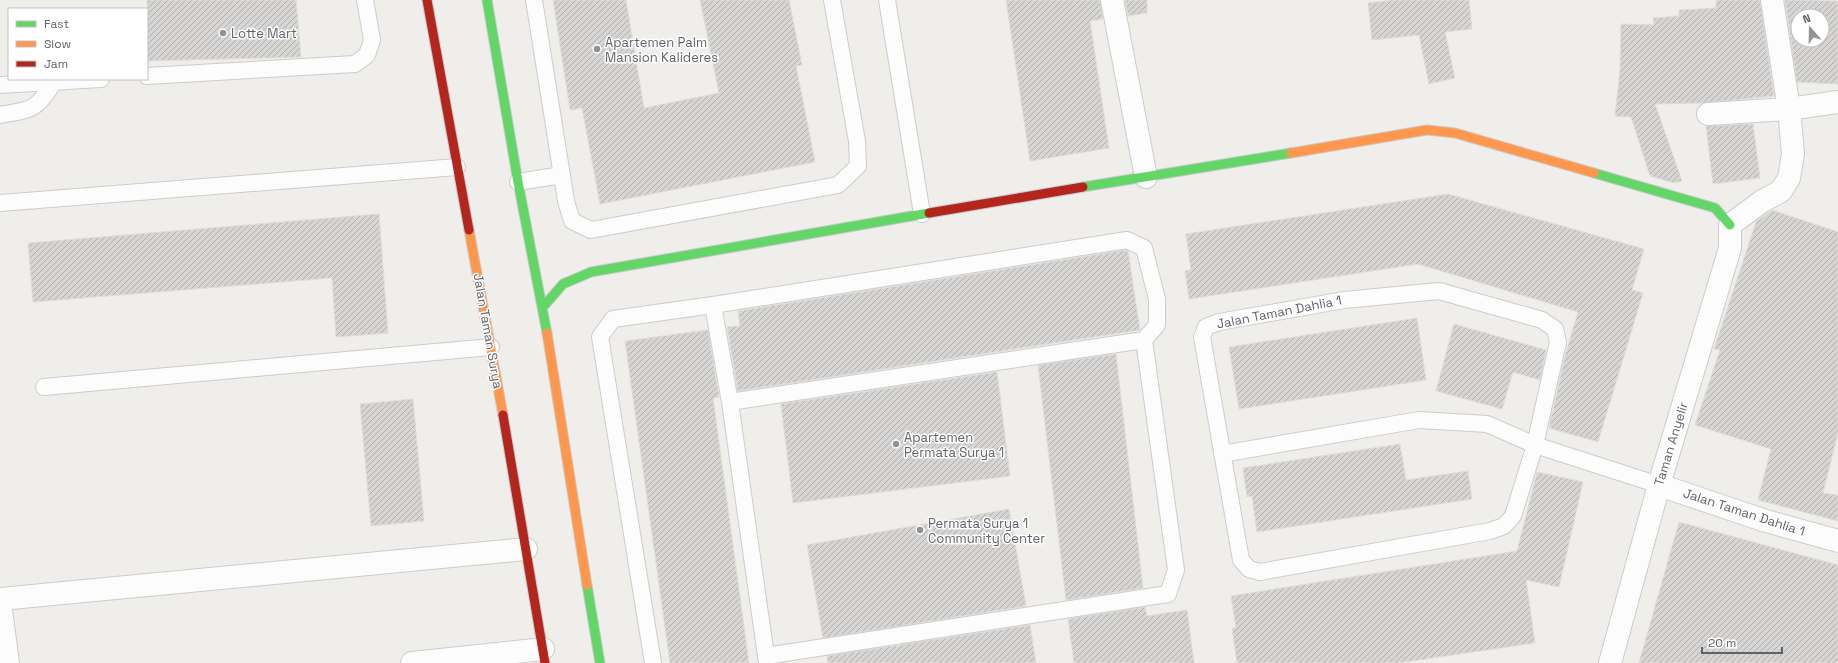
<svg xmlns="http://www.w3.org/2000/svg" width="1838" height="663" font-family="'Space Grotesk',sans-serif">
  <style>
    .building { fill: url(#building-hatch); stroke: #deddd9; fill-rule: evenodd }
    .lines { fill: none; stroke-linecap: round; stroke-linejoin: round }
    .lane-casing { stroke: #cbcccc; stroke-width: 18 }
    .street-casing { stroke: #cbcccc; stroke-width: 24 }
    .fast-casing { stroke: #cacacb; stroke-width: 11 }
    .slow-casing { stroke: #cacacb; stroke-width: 11 }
    .jam-casing { stroke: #cacacb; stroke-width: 11 }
    .lane { stroke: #fdfcfc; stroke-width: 16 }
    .street { stroke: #fdfcfc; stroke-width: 22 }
    .fast { stroke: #63d668; stroke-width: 9 }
    .slow { stroke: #ff974d; stroke-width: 9 }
    .jam { stroke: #b3261e; stroke-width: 9 }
    .poi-dot { fill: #919496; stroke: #fff; stroke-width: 1.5 }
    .labels { text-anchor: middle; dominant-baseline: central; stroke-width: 3; stroke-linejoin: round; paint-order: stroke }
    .poi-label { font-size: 13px; fill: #5f6368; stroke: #fff; text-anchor: start }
    .street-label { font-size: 13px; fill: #5f6368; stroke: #fff }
  </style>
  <defs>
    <pattern id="building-hatch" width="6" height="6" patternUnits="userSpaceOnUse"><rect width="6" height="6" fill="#d6d5d3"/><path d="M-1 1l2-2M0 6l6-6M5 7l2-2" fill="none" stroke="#b1b0af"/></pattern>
  </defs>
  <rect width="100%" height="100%" fill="#efeeea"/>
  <path class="building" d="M 147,0 L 296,0 L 301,57 L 147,61 Z
    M 553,0 L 626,0 L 644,108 L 719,93 L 700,0 L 789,0 L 802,65 L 796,66 L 815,162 L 600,204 L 582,108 L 570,110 Z
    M 1006,0 L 1100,0 L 1103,19 L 1090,21 L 1109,148 L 1030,161 Z
    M 1125,0 L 1147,0 L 1147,13 L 1128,16 Z
    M 1393,0 L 1469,0 L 1472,29 L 1445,32 L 1455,78 L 1429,84 L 1419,35 L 1372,40 L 1368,3 Z
    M 1716,0 L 1760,0 L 1774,96 L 1702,103 L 1655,104 L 1682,181 L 1674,183 L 1650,176 L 1631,117 L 1615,116 L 1620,70 L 1621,24 L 1654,25 L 1653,18 L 1679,16 L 1679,10 L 1716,8 Z
    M 1785,0 L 1838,1 L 1838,84 L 1797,82 ZM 1798,16 L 1822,16 L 1822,40 L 1798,40 Z
    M 1753,124 L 1760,178 L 1713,184 L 1706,126 Z
    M 1448,194 L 1644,249 L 1632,290 L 1643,293 L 1598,442 L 1549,428 L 1565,356 L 1578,312 L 1418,264 L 1189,299 L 1185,271 L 1191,270 L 1186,234 Z
    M 1772,210 L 1838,232 L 1838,433 L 1823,493 L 1838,495 L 1838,521 L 1758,500 L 1771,449 L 1695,425 L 1720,350 L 1714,349 L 1756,222 Z
    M 379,214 L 388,333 L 336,337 L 332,278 L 33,302 L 28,243 Z
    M 1126,250 L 1128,251 L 1140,330 L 738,391 L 727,327 L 740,326 L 738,311 Z
    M 1417,318 L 1426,380 L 1239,409 L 1229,347 Z
    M 1454,324 L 1546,350 L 1540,380 L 1513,372 L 1502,409 L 1436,391 Z
    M 708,330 L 719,397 L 713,398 L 749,663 L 670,663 L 625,341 Z
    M 1116,354 L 1143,588 L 1066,600 L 1038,365 Z
    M 997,372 L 1010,476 L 793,503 L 781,404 Z
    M 413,399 L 424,521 L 371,526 L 360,404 Z
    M 1400,444 L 1406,480 L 1468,471 L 1472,499 L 1257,532 L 1252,496 L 1247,497 L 1243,468 Z
    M 1537,472 L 1583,482 L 1559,587 L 1526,580 L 1535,643 L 1398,663 L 1237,663 L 1232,628 L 1236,628 L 1231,596 L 1517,551 Z
    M 1009,509 L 1026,606 L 823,638 L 807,545 Z
    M 1679,522 L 1838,565 L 1838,663 L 1639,663 Z
    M 1145,607 L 1147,616 L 1187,610 L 1194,663 L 1074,663 L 1068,619 Z
    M 1030,625 L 1036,663 L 828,663 L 827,656 Z"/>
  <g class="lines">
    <defs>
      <path id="lane" d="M 534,0 L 566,201 L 572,221 L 591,230 L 838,185 L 858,166 L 857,141 L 832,0
        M 887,0 L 922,214
        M 147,76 L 355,64 L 367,55 L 372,40 L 365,0
        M 0,85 L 101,79
        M 0,115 C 34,109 35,111 54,82
        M 518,182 L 562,175
        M 0,203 L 457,167
        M 1439,291 L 1542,320 L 1555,329 L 1558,342 L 1535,445 L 1513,516 L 1504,526 L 1490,531 L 1260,572 L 1249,569 L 1241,560 L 1202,337 L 1206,327 L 1219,322 L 1344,300 Z
        M 713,305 L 730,402 L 767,663
        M 44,387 L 491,347
        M 730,402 L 1144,340
        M 1222,454 L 1419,420 L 1487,424 L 1535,445 L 1659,485
        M 653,663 L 600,337 L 613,319 L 713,305 L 1127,240 L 1144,248 L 1157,299 L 1157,325 L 1144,340 L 1176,570 L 1168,594 L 766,656"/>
      <path id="street" d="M 1112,0 L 1146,177
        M 1708,114 L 1789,109 L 1838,102
        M 1659,485 L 1766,521 L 1838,541
        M 0,599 L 526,549
        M 0,603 L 8,663
        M 412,663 L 543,649
        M 1610,663 L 1659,485 L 1730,248 L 1730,225 L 1761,202 L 1781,191 L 1789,178 L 1793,154 L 1789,109 L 1772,0"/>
      <path id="fast" d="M 487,0 L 518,182 L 547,333
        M 1594,173 L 1715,208 L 1730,225
        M 1083,187 L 1291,153
        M 543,307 L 563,284 L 591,272 L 929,213
        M 587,585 L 600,663"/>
      <path id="slow" d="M 1291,153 L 1427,130 L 1455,133 L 1594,173
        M 469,230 L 503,415
        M 547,333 L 587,585"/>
      <path id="jam" d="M 427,0 L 469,230
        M 929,213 L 1083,187
        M 503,415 L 545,663"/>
    </defs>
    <use href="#lane" class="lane-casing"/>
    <use href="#street" class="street-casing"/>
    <use href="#fast" class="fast-casing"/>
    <use href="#slow" class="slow-casing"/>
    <use href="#jam" class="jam-casing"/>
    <use href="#lane" class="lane"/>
    <use href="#street" class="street"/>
    <use href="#fast" class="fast"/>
    <use href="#slow" class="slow"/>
    <use href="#jam" class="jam"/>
  </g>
  <g class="poi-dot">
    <circle cx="223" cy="33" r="4"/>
    <circle cx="597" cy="49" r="4"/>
    <circle cx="896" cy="444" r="4"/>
    <circle cx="920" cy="530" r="4"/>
  </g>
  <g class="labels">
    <g class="poi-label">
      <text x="231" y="33">Lotte Mart</text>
      <text x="605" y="42">Apartemen Palm<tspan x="605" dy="15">Mansion Kalideres</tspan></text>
      <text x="904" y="437">Apartemen<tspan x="904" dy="15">Permata Surya 1</tspan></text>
      <text x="928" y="523">Permata Surya 1<tspan x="928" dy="15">Community Center</tspan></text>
    </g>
    <g class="street-label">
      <text transform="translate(1279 312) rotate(-11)">Jalan Taman Dahlia 1</text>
      <text transform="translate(488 331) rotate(80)">Jalan Taman Surya</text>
      <text transform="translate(1671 444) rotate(-73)">Taman Anyelir</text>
      <text transform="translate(1744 512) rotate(18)">Jalan Taman Dahlia 1</text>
    </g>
  </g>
  <rect x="8" y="8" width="140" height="72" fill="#ffffff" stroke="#bfc1c3"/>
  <rect x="16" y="21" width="20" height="6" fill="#63d668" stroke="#bfc1c3"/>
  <text x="44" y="28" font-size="12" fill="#5f6368">Fast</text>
  <rect x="16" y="41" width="20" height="6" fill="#ff974d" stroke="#bfc1c3"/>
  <text x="44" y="48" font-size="12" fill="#5f6368">Slow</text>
  <rect x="16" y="61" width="20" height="6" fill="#b3261e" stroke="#bfc1c3"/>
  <text x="44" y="68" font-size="12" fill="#5f6368">Jam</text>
  <g transform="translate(1810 28) rotate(340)"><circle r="19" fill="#ffffff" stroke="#bfc1c3"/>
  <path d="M0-3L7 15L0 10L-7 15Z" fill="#919496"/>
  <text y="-6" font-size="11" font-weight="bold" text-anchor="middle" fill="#5f6368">N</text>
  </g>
  <path d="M1702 647v6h80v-6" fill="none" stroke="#5f6368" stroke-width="2"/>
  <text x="1708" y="647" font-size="12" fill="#5f6368" stroke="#ffffff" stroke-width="3" paint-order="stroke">20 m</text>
</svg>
